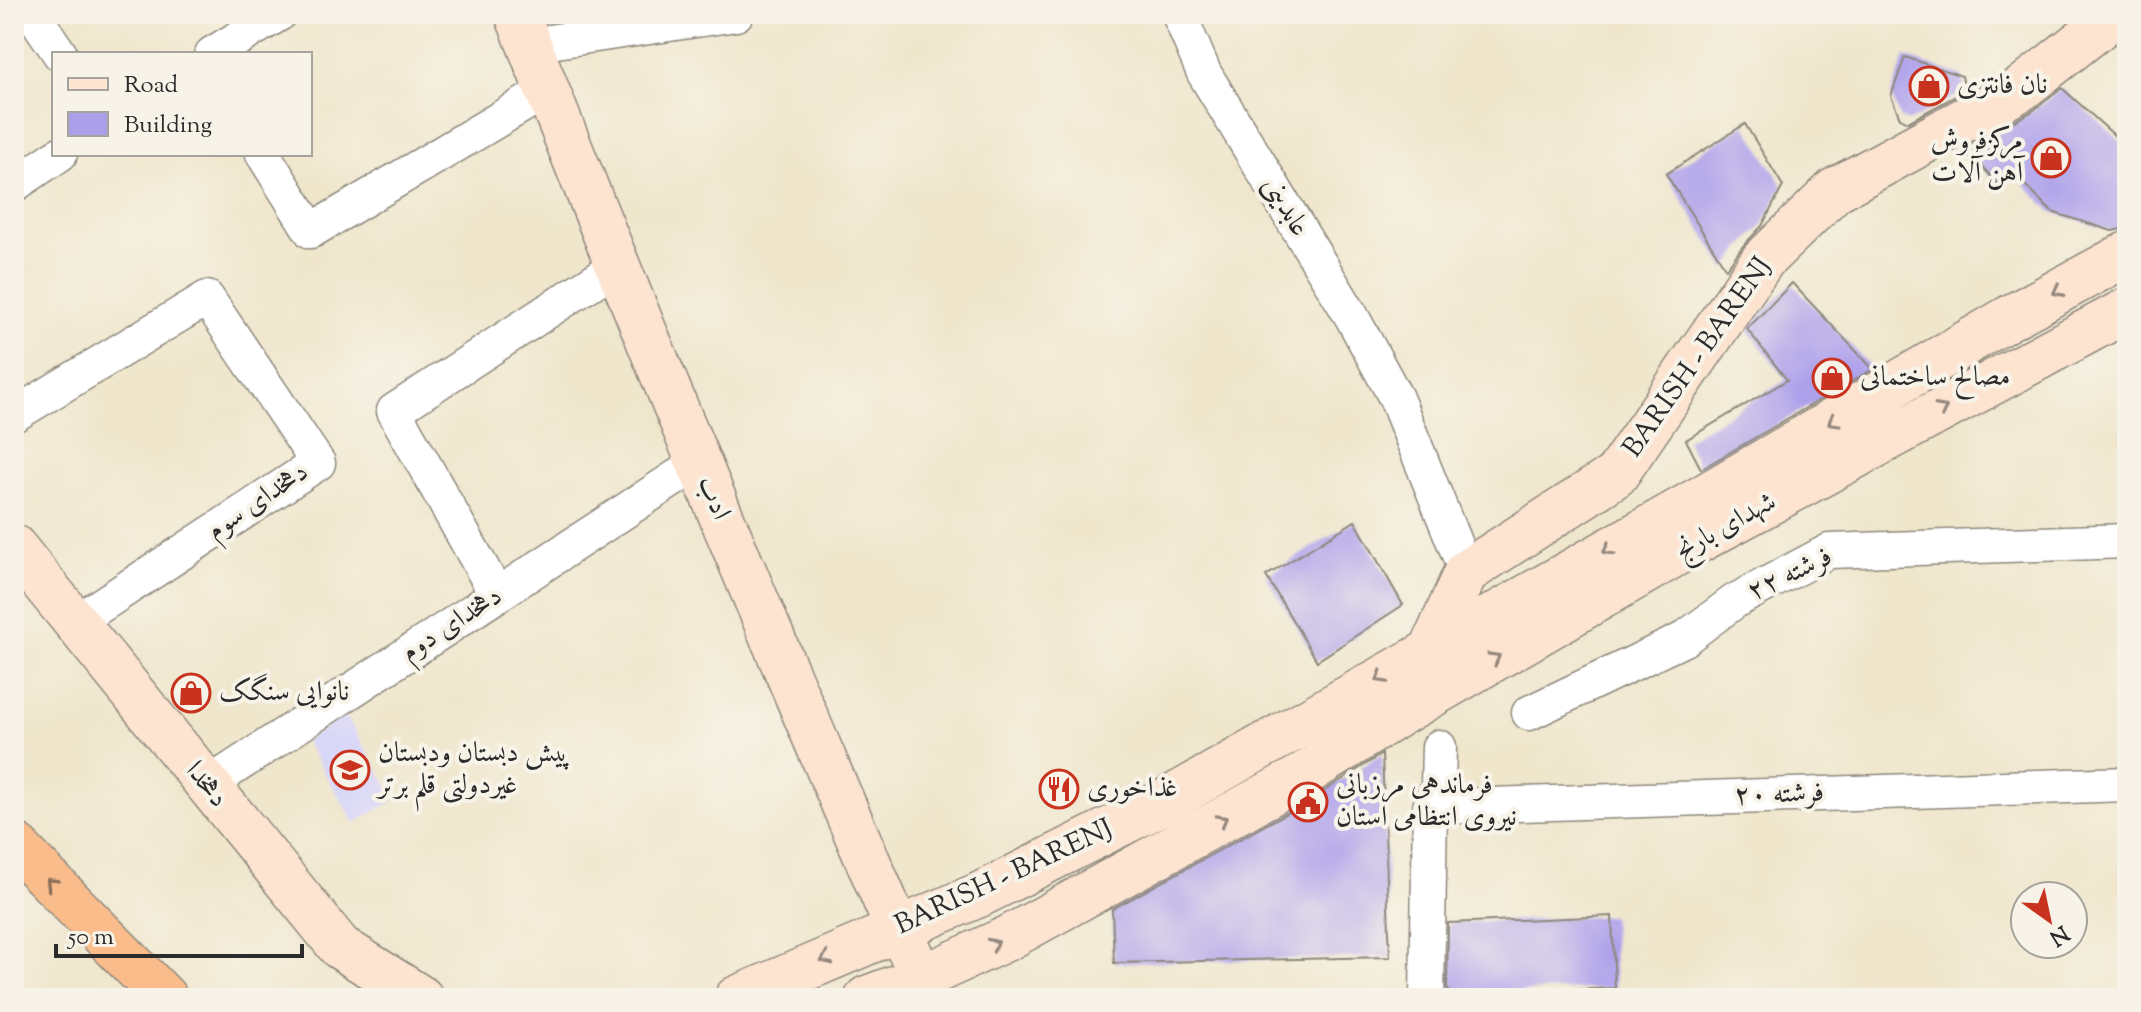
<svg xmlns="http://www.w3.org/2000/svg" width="2141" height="1012" font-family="'Sorts Mill Goudy',Amiri,serif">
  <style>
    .built { fill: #d9d7f8 }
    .building { fill: #ada0eb }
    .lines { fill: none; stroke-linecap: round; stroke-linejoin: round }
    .street-casing { stroke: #8d887c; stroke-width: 37 }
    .secondary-casing { stroke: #8d887c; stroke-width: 47 }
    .highway-casing { stroke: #8d887c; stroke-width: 47 }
    .street { stroke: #fff; stroke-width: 34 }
    .secondary { stroke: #fde4d1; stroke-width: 44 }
    .highway { stroke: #fabc8b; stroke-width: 44 }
    .oneway { stroke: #94887e }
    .oneway2 { stroke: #886c56 }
    .labels { text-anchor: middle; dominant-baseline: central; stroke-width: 8; stroke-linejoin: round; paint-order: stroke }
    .poi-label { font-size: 28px; fill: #2b2b2b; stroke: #f7f3e8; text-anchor: start }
    .street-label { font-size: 28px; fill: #2b2b2b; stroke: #f7f3e8 }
  </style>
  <rect width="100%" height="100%" fill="#f7f3e8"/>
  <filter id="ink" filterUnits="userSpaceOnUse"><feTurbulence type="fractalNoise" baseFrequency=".0125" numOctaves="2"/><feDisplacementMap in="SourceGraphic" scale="16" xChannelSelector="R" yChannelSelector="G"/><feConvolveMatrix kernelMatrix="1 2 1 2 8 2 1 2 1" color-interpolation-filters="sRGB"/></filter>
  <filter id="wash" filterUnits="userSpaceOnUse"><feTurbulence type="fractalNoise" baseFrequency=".006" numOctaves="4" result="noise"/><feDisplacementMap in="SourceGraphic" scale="32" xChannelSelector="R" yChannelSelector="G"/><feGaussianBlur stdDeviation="1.8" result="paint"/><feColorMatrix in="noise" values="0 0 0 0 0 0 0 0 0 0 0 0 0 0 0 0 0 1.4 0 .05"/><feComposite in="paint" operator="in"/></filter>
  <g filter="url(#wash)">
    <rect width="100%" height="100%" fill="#efe6cc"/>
    <path class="built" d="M 345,715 L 396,799 L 355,823 L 305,741 Z"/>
    <g id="blocks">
      <path class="building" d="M 1905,57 L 1962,76 L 1965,91 L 1908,122 L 1900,118 L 1891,96 Z
        M 2062,88 L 2127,147 L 2127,228 L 2112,231 L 2052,212 L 2009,169 L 1997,183 L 1965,148 L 2033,111 Z
        M 1745,124 L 1783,186 L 1762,226 L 1743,246 L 1726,269 L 1666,174 Z
        M 1792,283 L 1873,369 L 1701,469 L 1686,440 L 1787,380 L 1747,329 Z
        M 1355,521 L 1403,605 L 1317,661 L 1266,576 Z
        M 1382,754 L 1390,957 L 1114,963 L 1112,909 L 1307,802 Z
        M 1612,916 L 1615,988 L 1452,995 L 1447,988 L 1448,923 Z"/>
    </g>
  </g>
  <g filter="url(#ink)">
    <use href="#blocks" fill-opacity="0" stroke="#8d887c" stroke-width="2"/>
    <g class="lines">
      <defs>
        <path id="street" d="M 33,14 L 60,54
          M 1179,14 L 1204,73 L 1352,317 L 1396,398 L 1466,572
          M 529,45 L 736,14
          M 212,54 L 279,14
          M 263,154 L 311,231 L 548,90
          M 14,185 L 60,154
          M 14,415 L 207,298 L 318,463 L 74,623
          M 497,595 L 394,411 L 617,266
          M 1529,713 L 1684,639 L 1735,601 L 1829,551 L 2127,541
          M 206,786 L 698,463
          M 1430,807 L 2127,784
          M 1427,998 L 1430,807 L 1438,787 L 1439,747"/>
        <path id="secondary" d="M 517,14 C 638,321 765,625 897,928 L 911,953
          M 14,547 L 340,947 L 421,998
          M 1432,649 L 1466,572 L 1616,475 L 1763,260 L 1835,190 L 2021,89 L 2116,14
          M 737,998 L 979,895 L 1164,802 L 1698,500 L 2009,318 L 2127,254
          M 867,998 L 923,977 L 1008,938 L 1295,780 L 1401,713 L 1698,541 L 2127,310"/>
        <path id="highway" d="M 14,844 L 165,998"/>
      </defs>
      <use href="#street" class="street-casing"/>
      <use href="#secondary" class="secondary-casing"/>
      <use href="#highway" class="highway-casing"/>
      <use href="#street" class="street"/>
      <use href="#secondary" class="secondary"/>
      <use href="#highway" class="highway"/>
    </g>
    <defs><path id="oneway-chevron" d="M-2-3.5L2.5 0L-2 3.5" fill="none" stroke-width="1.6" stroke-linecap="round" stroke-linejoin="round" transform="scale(2)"/></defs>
    <g class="oneway">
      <use href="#oneway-chevron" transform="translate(2058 291) rotate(152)"/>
      <use href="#oneway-chevron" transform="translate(1942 409) rotate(-28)"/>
      <use href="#oneway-chevron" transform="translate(1833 421) rotate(150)"/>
      <use href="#oneway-chevron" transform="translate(1608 550) rotate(151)"/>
      <use href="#oneway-chevron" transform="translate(1495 658) rotate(-30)"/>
      <use href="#oneway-chevron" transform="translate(1381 678) rotate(150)"/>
      <use href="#oneway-chevron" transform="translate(1222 820) rotate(-29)"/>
      <use href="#oneway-chevron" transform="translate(994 944) rotate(-25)"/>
      <use href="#oneway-chevron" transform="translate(826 959) rotate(156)"/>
    </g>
    <use class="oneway2" href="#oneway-chevron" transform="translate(51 883) rotate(-135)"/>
  </g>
  <defs>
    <symbol id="shop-ring" viewBox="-11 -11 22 22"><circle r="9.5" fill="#f7f3e8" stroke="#c8321e" stroke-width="1.5"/><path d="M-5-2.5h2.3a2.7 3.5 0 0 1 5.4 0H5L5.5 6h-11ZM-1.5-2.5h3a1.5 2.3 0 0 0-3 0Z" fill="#c8321e"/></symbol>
    <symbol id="school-ring" viewBox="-11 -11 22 22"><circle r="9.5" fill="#f7f3e8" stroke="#c8321e" stroke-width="1.5"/><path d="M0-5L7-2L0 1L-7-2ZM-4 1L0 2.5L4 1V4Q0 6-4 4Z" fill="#c8321e"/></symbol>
    <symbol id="restaurant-ring" viewBox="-11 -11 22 22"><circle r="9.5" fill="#f7f3e8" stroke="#c8321e" stroke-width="1.5"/><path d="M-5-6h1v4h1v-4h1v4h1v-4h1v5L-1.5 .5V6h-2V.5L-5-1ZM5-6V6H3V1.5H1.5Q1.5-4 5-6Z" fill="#c8321e"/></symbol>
    <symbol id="civic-ring" viewBox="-11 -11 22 22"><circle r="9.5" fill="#f7f3e8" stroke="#c8321e" stroke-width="1.5"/><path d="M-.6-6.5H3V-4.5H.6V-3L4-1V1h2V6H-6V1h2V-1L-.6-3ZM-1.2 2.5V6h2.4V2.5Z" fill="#c8321e"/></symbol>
  </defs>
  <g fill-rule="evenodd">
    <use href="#shop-ring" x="1907" y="64" width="44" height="44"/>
    <use href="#shop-ring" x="2029" y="136" width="44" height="44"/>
    <use href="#shop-ring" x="1810" y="356" width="44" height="44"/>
    <use href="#shop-ring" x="169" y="671" width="44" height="44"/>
    <use href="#school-ring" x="328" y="748" width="44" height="44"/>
    <use href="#restaurant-ring" x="1037" y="767" width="44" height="44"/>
    <use href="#civic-ring" x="1286" y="780" width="44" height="44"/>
  </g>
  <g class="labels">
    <g class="poi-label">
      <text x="1957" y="86">نان فانتزی</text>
      <text x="2023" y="142" text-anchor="end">مرکزفروش<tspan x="2023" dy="32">آهن آلات</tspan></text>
      <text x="1860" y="378">مصالح ساختمانی</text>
      <text x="219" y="693">نانوایی سنگک</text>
      <text x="378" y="754">پیش دبستان ودبستان<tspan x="378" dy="32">غیردولتی قلم برتر</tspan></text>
      <text x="1336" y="786">فرماندهی مرزبانی<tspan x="1336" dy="32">نیروی انتظامی استان</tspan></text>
      <text x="1087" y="789">غذاخوری</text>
    </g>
    <g class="street-label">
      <text transform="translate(1285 207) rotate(59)">عابدینی</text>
      <text transform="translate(1698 358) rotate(-55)">BARISH - BARENJ</text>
      <text transform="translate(713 498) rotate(67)">ادب</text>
      <text transform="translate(258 502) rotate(-34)">دهخدای سوم</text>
      <text transform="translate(1726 527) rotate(-29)">شهدای بارنج</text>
      <text transform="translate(1790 575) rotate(-25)">۲۲ فرشته</text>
      <text transform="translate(452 625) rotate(-33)">دهخدای دوم</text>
      <text transform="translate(206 785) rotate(51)">دهخدا</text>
      <text transform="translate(1779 795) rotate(-2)">۲۰ فرشته</text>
      <text transform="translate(1004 878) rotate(-25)">BARISH - BARENJ</text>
    </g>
  </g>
  <rect width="2141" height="1012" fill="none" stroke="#f7f3e8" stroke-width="48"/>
  <rect x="52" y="52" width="260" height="104" fill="#f7f3e8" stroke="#a5a39c" stroke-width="2"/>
  <rect x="68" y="78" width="40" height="12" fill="#fde4d1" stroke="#a5a39c" stroke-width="2"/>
  <text x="124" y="92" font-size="24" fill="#2b2b2b">Road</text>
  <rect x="68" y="112" width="40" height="24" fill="#ada0eb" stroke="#a5a39c" stroke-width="2"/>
  <text x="124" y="132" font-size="24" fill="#2b2b2b">Building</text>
  <g transform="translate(2049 920) rotate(147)"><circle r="38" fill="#f7f3e8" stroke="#a5a39c" stroke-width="2"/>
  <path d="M0-6L14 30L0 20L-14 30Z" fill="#c8321e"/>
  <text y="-12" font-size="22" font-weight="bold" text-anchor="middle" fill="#2b2b2b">N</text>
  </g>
  <path d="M56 944v12h246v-12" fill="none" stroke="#2b2b2b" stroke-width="4"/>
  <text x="68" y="944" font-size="24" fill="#2b2b2b" stroke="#f7f3e8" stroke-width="6" paint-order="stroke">50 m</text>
</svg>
